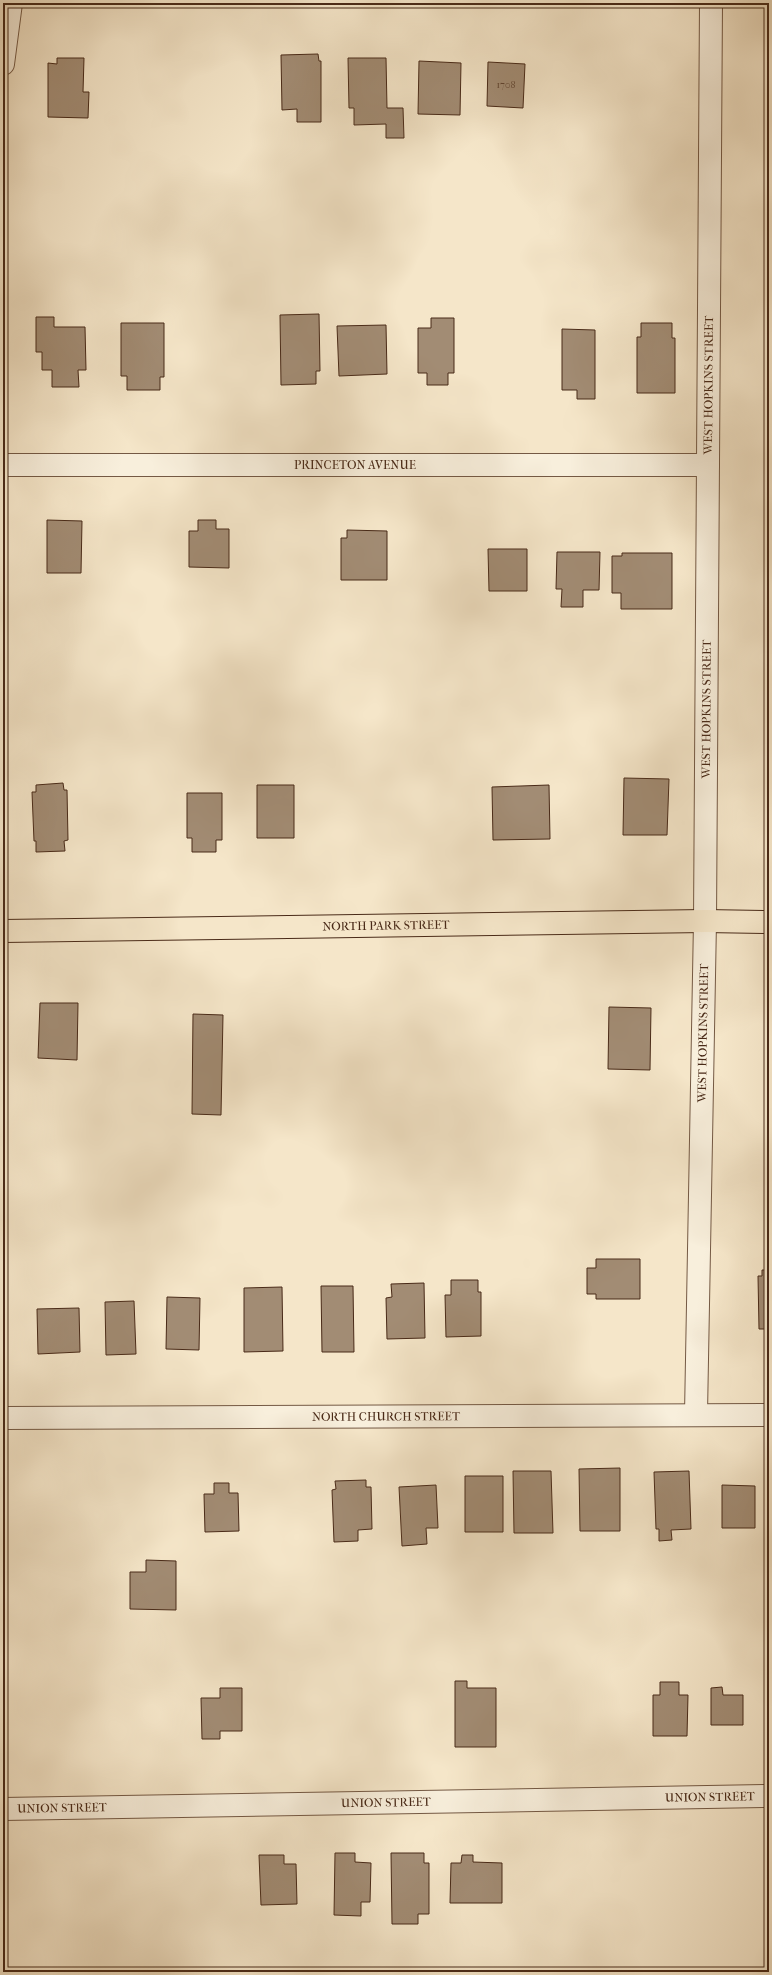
<svg xmlns="http://www.w3.org/2000/svg" width="772" height="1975" font-family="'IM FELL French Canon',serif">
  <style>
    .building { fill: #a28c74; stroke: #492a18 }
    .lines { fill: none; stroke-linecap: round; stroke-linejoin: round }
    .minor-casing { stroke: #745944; stroke-width: 24 }
    .major-casing { stroke: #492a18; stroke-width: 24 }
    .highway-casing { stroke: #492a18; stroke-width: 24 }
    .minor { stroke: #f8efdc; stroke-width: 22 }
    .major { stroke: #f5e6c9; stroke-width: 22 }
    .highway { stroke: #f5e6c9; stroke-width: 22 }
    .labels { text-anchor: middle; dominant-baseline: central; stroke-width: 4; stroke-linejoin: round; paint-order: stroke }
    .number-label { font-size: 10px; fill: #5f422f }
    .street-label { font-size: 12px; fill: #492a18; stroke: #f8efdc }
  </style>
  <rect width="100%" height="100%" fill="#f5e6c9"/>
  <filter id="stains"><feTurbulence type="fractalNoise" baseFrequency=".005" numOctaves="4"/><feColorMatrix values="0 0 0 0 .2 0 0 0 0 .09 0 0 0 0 .02 0 0 0 .5 -.17"/></filter>
  <radialGradient id="worn" r=".72"><stop offset=".6" stop-color="#630" stop-opacity="0"/><stop offset="1" stop-color="#630" stop-opacity=".3"/></radialGradient>
  <path class="building" d="M 318,54 L 319,61 L 321,61 L 321,122 L 297,122 L 297,109 L 282,110 L 281,55 Z
    M 57,58 L 84,58 L 83,92 L 89,92 L 88,118 L 48,117 L 48,63 L 57,64 Z
    M 348,58 L 386,58 L 387,108 L 403,108 L 404,138 L 386,138 L 386,124 L 354,125 L 354,108 L 349,108 Z
    M 419,61 L 461,63 L 460,115 L 418,114 Z
    M 488,62 L 525,64 L 523,108 L 487,106 Z
    M 319,314 L 320,371 L 316,371 L 316,384 L 281,385 L 280,315 Z
    M 36,317 L 54,317 L 54,327 L 85,327 L 86,370 L 78,370 L 79,387 L 52,387 L 52,370 L 42,370 L 42,352 L 36,352 Z
    M 431,318 L 454,318 L 454,373 L 448,373 L 448,385 L 427,385 L 427,373 L 418,373 L 418,328 L 431,328 Z
    M 121,323 L 164,323 L 164,377 L 160,377 L 160,390 L 127,390 L 127,376 L 121,376 Z
    M 641,323 L 672,323 L 672,338 L 675,338 L 675,393 L 637,393 L 637,337 L 641,337 Z
    M 386,325 L 387,374 L 339,376 L 337,326 Z
    M 562,329 L 595,330 L 595,399 L 577,399 L 577,390 L 562,390 Z
    M 47,520 L 82,521 L 81,573 L 47,573 Z
    M 198,520 L 216,520 L 216,529 L 229,529 L 229,568 L 189,567 L 189,531 L 198,531 Z
    M 347,530 L 387,531 L 387,580 L 341,580 L 341,538 L 347,538 Z
    M 488,549 L 527,549 L 527,591 L 489,591 Z
    M 557,552 L 600,552 L 599,590 L 583,590 L 583,607 L 561,607 L 562,589 L 556,589 Z
    M 622,553 L 672,553 L 672,609 L 621,609 L 621,593 L 612,593 L 612,556 L 622,556 Z
    M 624,778 L 669,779 L 667,835 L 623,835 Z
    M 63,783 L 64,790 L 67,790 L 68,840 L 64,841 L 65,851 L 36,852 L 36,841 L 34,841 L 32,792 L 36,792 L 36,785 Z
    M 257,785 L 294,785 L 294,838 L 257,838 Z
    M 549,785 L 550,839 L 493,840 L 492,787 Z
    M 187,793 L 222,793 L 222,840 L 216,840 L 216,852 L 192,852 L 192,838 L 187,838 Z
    M 769,993 L 769,1033 L 767,1033 Z
    M 40,1003 L 78,1003 L 77,1060 L 38,1058 Z
    M 609,1007 L 651,1008 L 650,1070 L 608,1069 Z
    M 193,1014 L 223,1015 L 221,1115 L 192,1114 Z
    M 767,1062 L 769,1062 L 769,1109 L 767,1109 Z
    M 596,1259 L 640,1259 L 640,1299 L 596,1299 L 596,1294 L 587,1294 L 587,1268 L 596,1268 Z
    M 762,1270 L 769,1270 L 769,1329 L 759,1329 L 758,1276 L 762,1276 Z
    M 451,1280 L 478,1280 L 478,1292 L 481,1292 L 481,1336 L 446,1337 L 445,1295 L 451,1295 Z
    M 424,1283 L 425,1338 L 387,1339 L 386,1298 L 392,1297 L 391,1284 Z
    M 321,1286 L 353,1286 L 354,1352 L 322,1352 Z
    M 282,1287 L 283,1351 L 244,1352 L 244,1288 Z
    M 167,1297 L 200,1298 L 199,1350 L 166,1349 Z
    M 134,1301 L 136,1354 L 106,1355 L 105,1302 Z
    M 79,1308 L 80,1352 L 38,1354 L 37,1309 Z
    M 620,1468 L 620,1531 L 580,1531 L 579,1469 Z
    M 513,1471 L 551,1471 L 553,1533 L 514,1533 Z
    M 689,1471 L 691,1529 L 671,1530 L 672,1540 L 659,1541 L 659,1529 L 656,1529 L 654,1472 Z
    M 465,1476 L 503,1476 L 503,1532 L 465,1532 Z
    M 366,1480 L 366,1487 L 371,1487 L 372,1529 L 358,1530 L 358,1541 L 334,1542 L 332,1490 L 336,1489 L 335,1481 Z
    M 214,1483 L 229,1483 L 229,1493 L 238,1493 L 239,1531 L 205,1532 L 204,1494 L 214,1494 Z
    M 436,1485 L 438,1528 L 426,1528 L 427,1544 L 402,1546 L 399,1487 Z
    M 722,1485 L 755,1486 L 755,1528 L 722,1528 Z
    M 146,1560 L 176,1561 L 176,1610 L 130,1609 L 130,1572 L 146,1572 Z
    M 455,1681 L 467,1681 L 467,1688 L 496,1688 L 496,1747 L 455,1747 Z
    M 660,1682 L 679,1682 L 679,1695 L 688,1695 L 687,1736 L 653,1736 L 653,1695 L 660,1695 Z
    M 722,1687 L 723,1695 L 743,1695 L 743,1725 L 711,1725 L 711,1688 Z
    M 220,1688 L 242,1688 L 242,1731 L 220,1731 L 220,1739 L 202,1739 L 201,1698 L 220,1698 Z
    M 335,1853 L 355,1853 L 355,1862 L 371,1863 L 370,1902 L 361,1902 L 361,1916 L 334,1915 Z
    M 391,1853 L 424,1853 L 424,1863 L 429,1863 L 429,1914 L 418,1914 L 418,1924 L 392,1924 Z
    M 259,1855 L 284,1855 L 284,1864 L 296,1864 L 297,1904 L 261,1905 Z
    M 462,1855 L 473,1855 L 473,1862 L 502,1863 L 502,1903 L 450,1903 L 451,1863 L 461,1863 Z"/>
  <g class="lines">
    <defs>
      <g id="minor">
        <path d="M 3,64 L 11,3"/>
        <path id="s1" d="M 3,465 L 708,465"/>
        <path id="s2" d="M 696,1414 L 705,921 L 711,3"/>
        <path id="s3" d="M 3,1418 L 769,1415"/>
        <path id="s4" d="M 3,1809 L 769,1796"/>
      </g>
      <g id="major">
        <path id="s5" d="M 3,931 L 705,921"/>
      </g>
      <path id="highway" d="M 705,921 L 769,922"/>
    </defs>
    <use href="#minor" class="minor-casing"/>
    <use href="#major" class="major-casing"/>
    <use href="#highway" class="highway-casing"/>
    <use href="#minor" class="minor"/>
    <use href="#major" class="major"/>
    <use href="#highway" class="highway"/>
  </g>
  <g class="labels">
    <g class="number-label">
      <text x="506" y="85">1708</text>
    </g>
    <g class="street-label">
      <text stroke="none"><textPath href="#s2" startOffset="1029">WEST HOPKINS STREET</textPath></text>
      <text stroke="none"><textPath href="#s1" startOffset="352">PRINCETON AVENUE</textPath></text>
      <text stroke="none"><textPath href="#s2" startOffset="705">WEST HOPKINS STREET</textPath></text>
      <text stroke="none"><textPath href="#s5" startOffset="383">NORTH PARK STREET</textPath></text>
      <text stroke="none"><textPath href="#s2" startOffset="381">WEST HOPKINS STREET</textPath></text>
      <text stroke="none"><textPath href="#s3" startOffset="383">NORTH CHURCH STREET</textPath></text>
      <text stroke="none"><textPath href="#s4" startOffset="707">UNION STREET</textPath></text>
      <text stroke="none"><textPath href="#s4" startOffset="383">UNION STREET</textPath></text>
      <text stroke="none"><textPath href="#s4" startOffset="59">UNION STREET</textPath></text>
    </g>
  </g>
  <rect width="772" height="1975" fill="none" stroke="#f5e6c9" stroke-width="16"/>
  <rect x="4" y="4" width="764" height="1967" fill="none" stroke="#492a18" stroke-width="2"/>
  <rect x="8" y="8" width="756" height="1959" fill="none" stroke="#492a18"/>
  <rect width="100%" height="100%" filter="url(#stains)"/>
  <rect width="100%" height="100%" fill="url(#worn)"/>
</svg>
